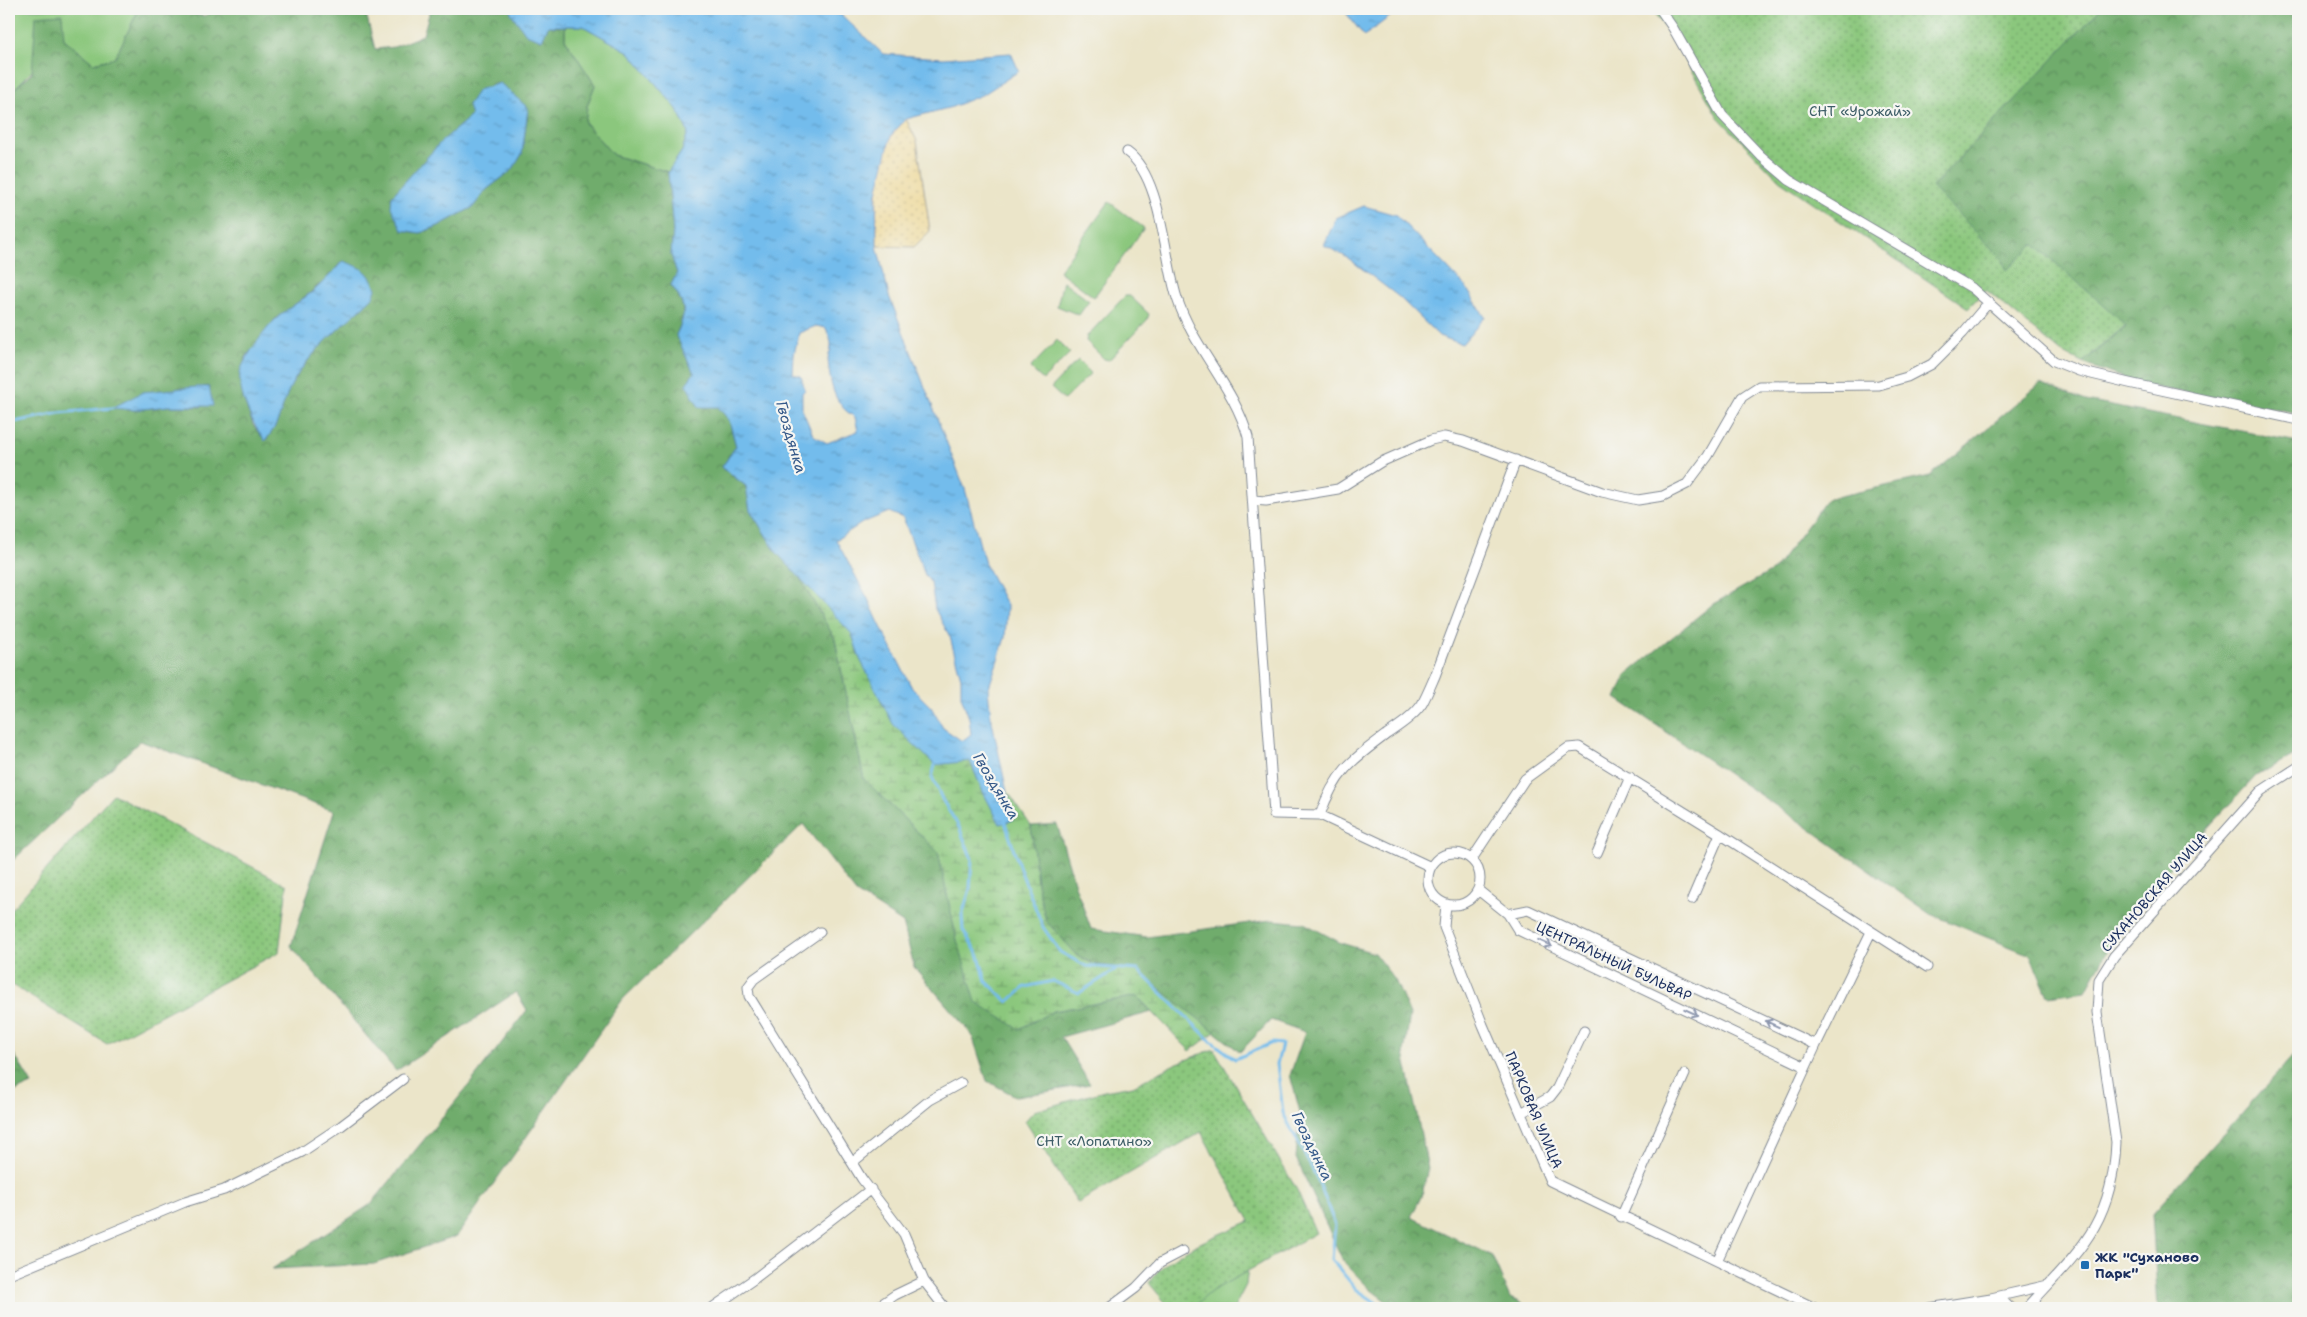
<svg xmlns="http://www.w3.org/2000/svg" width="2307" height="1317" font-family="'Shantell Sans',sans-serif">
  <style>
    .green { fill: #8bc77d; stroke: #537b6e }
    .forest { fill: url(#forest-crowns); stroke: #466e65; fill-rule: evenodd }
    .wetland { fill: url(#wetland-marsh); stroke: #537b6e }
    .sand { fill: url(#sand-dots); stroke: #84847e }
    .garden { fill: url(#garden-dots); stroke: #537b6e }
    .water { fill: url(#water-ripples); stroke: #4776a5; fill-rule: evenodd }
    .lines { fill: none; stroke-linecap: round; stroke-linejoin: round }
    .stream { stroke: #73bcec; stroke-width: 3 }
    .minor-casing { stroke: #838a94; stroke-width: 11 }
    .minor { stroke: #fff; stroke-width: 9 }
    .oneway { stroke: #8d97ae }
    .poi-dot { fill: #1f6fb2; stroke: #f6f6f2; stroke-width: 2 }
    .labels { text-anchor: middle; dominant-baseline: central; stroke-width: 4.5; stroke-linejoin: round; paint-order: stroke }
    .park-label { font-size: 14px; fill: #3d5d67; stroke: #f6f6f2 }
    .street-label { font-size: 14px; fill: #1b2f5e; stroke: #f6f6f2 }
    .poi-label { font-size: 14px; font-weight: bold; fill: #1b2f5e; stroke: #f6f6f2; text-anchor: start }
    .water-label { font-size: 15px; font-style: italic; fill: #355989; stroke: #f6f6f2 }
  </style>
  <defs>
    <pattern id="forest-crowns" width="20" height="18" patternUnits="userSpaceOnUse" patternTransform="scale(1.25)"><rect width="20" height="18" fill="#70ac6c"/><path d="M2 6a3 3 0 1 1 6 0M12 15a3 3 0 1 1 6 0" fill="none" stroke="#5b8c5c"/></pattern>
    <pattern id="wetland-marsh" width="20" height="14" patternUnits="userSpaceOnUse" patternTransform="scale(1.25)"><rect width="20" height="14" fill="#8bc77d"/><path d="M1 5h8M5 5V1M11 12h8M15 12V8" fill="none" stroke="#71a26a"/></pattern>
    <pattern id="sand-dots" width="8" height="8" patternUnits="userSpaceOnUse" patternTransform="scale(1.25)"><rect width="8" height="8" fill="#eeda9e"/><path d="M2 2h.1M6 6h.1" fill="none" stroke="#ccbb8a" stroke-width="1.8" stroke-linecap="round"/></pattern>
    <pattern id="garden-dots" width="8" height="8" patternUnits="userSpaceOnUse" patternTransform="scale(1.25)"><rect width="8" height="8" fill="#8bc77d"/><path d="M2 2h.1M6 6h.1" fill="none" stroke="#71a26a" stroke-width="1.8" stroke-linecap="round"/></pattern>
    <pattern id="water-ripples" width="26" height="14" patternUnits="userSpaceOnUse" patternTransform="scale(1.25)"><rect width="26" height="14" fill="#73bcec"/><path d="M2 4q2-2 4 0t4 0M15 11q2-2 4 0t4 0" fill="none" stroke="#5e99c2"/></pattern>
  </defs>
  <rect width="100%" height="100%" fill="#f6f6f2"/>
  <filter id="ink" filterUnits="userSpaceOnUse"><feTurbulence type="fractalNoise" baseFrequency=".02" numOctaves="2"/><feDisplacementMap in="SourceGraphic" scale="10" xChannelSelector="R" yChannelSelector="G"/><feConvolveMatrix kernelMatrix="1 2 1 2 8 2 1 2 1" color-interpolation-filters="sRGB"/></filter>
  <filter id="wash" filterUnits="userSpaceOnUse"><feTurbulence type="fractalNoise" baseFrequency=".0096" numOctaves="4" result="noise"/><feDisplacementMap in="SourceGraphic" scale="20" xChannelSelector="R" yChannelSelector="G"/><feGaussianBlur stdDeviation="1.12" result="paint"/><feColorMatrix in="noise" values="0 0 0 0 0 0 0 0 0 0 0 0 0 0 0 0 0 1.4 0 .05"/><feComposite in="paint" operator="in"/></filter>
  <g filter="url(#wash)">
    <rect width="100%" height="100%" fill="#ebe5c9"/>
    <path class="green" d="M 9,9 L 139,9 L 115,58 L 93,63 L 64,39 L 9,94 Z
      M 565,26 L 583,26 L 629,52 L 677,109 L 688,132 L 682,151 L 668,172 L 613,155 L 585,123 L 587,106 L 595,85 L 565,39 Z
      M 1109,202 L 1144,228 L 1094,297 L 1059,271 Z
      M 1063,281 L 1089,301 L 1079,315 L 1057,306 Z
      M 1125,296 L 1130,296 L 1149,314 L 1147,320 L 1109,360 L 1104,359 L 1086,341 L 1087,336 Z
      M 1057,340 L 1070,353 L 1043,380 L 1030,368 Z
      M 1078,360 L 1091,373 L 1064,400 L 1051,388 Z
      M 1249,1258 L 1246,1285 L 1234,1308 L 1186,1308 Z"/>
    <path class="forest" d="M 139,9 L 173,9 L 203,16 L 224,9 L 365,9 L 375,49 L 394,47 L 423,35 L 429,14 L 428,9 L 511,9 L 511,13 L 542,39 L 548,26 L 565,26 L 565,39 L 595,85 L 587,106 L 585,123 L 613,155 L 668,172 L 673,231 L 671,255 L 677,273 L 671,285 C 686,304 686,313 676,335 L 694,373 L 729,420 L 736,446 L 722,468 L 746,486 L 750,510 L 777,553 L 797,573 L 835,639 L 864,779 L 938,852 L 957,940 L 1019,1029 L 1053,1011 L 1137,996 L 1152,1012 L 1061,1037 L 1090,1084 L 1017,1097 L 987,1081 L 972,1035 L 914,967 L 903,923 L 856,893 L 803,824 L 623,999 L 457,1236 L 374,1264 L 272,1269 L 371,1204 L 469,1085 L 527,1010 L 516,992 L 396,1071 L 291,946 L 334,811 L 140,741 L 9,864 L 9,94 L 32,73 L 36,16 L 62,14 L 64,39 L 93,63 L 115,58 ZM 528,108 L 522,154 L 512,170 L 486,190 L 473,207 L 438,226 L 420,233 L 402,230 L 392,196 L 441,142 L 471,116 ZM 342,261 L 373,297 C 346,324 312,348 293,382 C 281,402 282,421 265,441 L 253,425 L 245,402 L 240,374 L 246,357 L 276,318 L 305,297 L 328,278 ZM 209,387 L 202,407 L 167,406 L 135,410 Z
      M 2100,9 L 2298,9 L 2298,413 L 2142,385 L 2082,363 L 2126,326 L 2007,270 L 1932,187 Z
      M 2040,384 L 2086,401 L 2298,442 L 2298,753 L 2256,776 L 2127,914 L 2086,991 L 2048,996 L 2030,955 L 1930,914 L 1803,824 L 1616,698 L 1626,675 L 1713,604 L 1774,570 L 1827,499 L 1930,476 Z
      M 1057,824 L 1075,885 L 1091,929 L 1147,937 L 1271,920 L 1304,923 L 1341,943 L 1374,953 L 1395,980 L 1410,1015 L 1404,1053 L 1428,1168 L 1422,1195 L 1411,1217 L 1492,1256 L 1510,1298 L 1532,1308 L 1395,1308 L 1370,1289 L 1343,1261 L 1296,1158 L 1300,1112 L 1290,1075 L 1305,1032 L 1271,1020 L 1240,1052 L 1137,971 L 1093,964 L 1077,955 L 1046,921 L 1037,884 L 1031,826 Z
      M 9,1046 L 32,1084 L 9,1094 Z
      M 2298,1050 L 2298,1308 L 2158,1308 L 2152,1214 Z"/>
    <path class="wetland" d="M 797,573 L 852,634 L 860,659 L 876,687 L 970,761 L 983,792 L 1000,823 L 1013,820 L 1006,789 L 1031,826 L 1037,884 L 1046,921 L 1077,955 L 1093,964 L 1137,971 L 1215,1032 L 1190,1051 L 1137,996 L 1053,1011 L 1019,1029 L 976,1002 L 957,940 L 938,852 L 864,779 L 835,639 Z"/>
    <path class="sand" d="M 906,119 L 917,141 L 930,231 L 914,247 L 877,246 C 876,210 875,170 891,137 C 894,131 902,124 906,119 Z"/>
    <path class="garden" d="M 1651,9 L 2100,9 L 1932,187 L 2000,257 L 2007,270 L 2034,244 L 2126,325 L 2082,363 L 2061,352 L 1986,290 L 1968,308 L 1779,180 L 1718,117 L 1671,35 Z
      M 113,794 L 287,885 L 279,952 L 107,1044 L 9,983 L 9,912 Z
      M 1214,1049 L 1297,1190 L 1316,1233 L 1212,1291 L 1192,1308 L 1170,1308 L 1149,1283 C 1166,1253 1219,1235 1250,1221 L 1201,1132 L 1078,1203 L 1025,1121 L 1034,1111 L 1104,1091 L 1133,1086 L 1175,1064 Z"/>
    <path class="water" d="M 511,9 L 835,9 L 883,54 L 943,58 L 1011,53 L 1019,71 L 984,94 L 952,107 L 906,119 L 891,135 L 876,197 L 877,246 L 889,296 L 965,489 L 985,564 L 1007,606 L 1005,638 L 988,690 L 991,717 L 1013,820 L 1000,824 L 983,792 L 970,761 L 935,765 L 893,724 L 860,659 L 852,634 L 777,553 L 750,510 L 746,486 L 722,467 L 736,446 L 729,420 L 718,407 L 699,407 L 686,384 L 694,373 L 676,335 C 687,313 686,304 671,285 L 677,273 L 671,255 L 673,231 L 668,172 L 682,151 L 688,132 L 677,109 L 629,52 L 583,26 L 548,26 L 542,40 L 526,34 L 511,13 ZM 816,326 L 826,328 C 828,333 832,342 831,347 C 831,351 828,355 828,359 C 830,382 833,405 855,417 L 858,431 L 827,443 L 813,435 L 802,409 L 802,393 L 805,390 L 801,376 L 793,374 L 794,354 L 799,333 ZM 889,512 L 903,518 L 925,575 L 931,583 L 935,609 L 950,637 L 961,678 L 961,696 L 969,718 L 971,734 L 962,741 L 943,728 L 931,707 L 912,688 L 879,623 L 868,599 L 836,540 L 862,523 Z
      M 1343,9 L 1400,9 L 1364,36 Z
      M 500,83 L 528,108 L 522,154 L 512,170 L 486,190 L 473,207 L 438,226 L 420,233 L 402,230 L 391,207 L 392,196 L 441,142 L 471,116 L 468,105 L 478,90 Z
      M 1364,206 L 1396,215 L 1465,286 L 1485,317 L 1462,344 L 1439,336 L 1399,297 L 1348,258 L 1324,245 L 1336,218 Z
      M 343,261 C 362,268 368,269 376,289 L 373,297 C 346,324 312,348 293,382 C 281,403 283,420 265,441 C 253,426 238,393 240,373 C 242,361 266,328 276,319 C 284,311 295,305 304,298 C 319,288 331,274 343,261 Z
      M 197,387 L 209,387 L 213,406 L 167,406 L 135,410 L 112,408 L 143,392 Z"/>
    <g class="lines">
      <path class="stream" d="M 9,423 L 59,413 L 112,408
        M 935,765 L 932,777 L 943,801 L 959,827 L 972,859 L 970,889 L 962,915 L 963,930 L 979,956 L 986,981 L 1008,1002 L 1025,987 L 1053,981 L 1079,993 L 1118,968
        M 1004,819 L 1020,869 L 1043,927 L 1060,952 L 1086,966 L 1138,970 L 1211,1041 L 1235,1059 L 1272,1043 L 1282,1044 L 1277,1064 L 1283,1113 L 1318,1180 L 1335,1225 L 1332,1260 L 1356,1289 L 1384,1308"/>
    </g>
  </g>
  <g filter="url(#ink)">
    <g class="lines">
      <defs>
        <path id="minor" d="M 1660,9 L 1673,28 L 1722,115 L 1761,156 L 1789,180 L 1972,288 L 2054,361 L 2079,371 L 2129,383 L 2298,420
          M 1127,152 C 1162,177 1164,258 1177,298 C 1193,348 1234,386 1248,437 L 1274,814 L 1320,815 L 1431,867
          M 1253,500 L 1266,501 L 1338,489 L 1381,462 L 1431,440 L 1444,437 L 1463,441 L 1602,492 L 1638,500 L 1663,496 L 1687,484 L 1708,456 L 1742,397 L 1759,386 L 1879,385 L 1907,377 L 1932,364 L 1963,333 L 1989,302
          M 1320,815 C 1335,772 1352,760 1387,734 C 1399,726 1414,716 1422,704 C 1427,695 1431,685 1435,676 L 1516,460
          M 1597,853 L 1630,777
          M1428 879a26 26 0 1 1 52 0a26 26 0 1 1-52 0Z
          M 1472,859 L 1525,779 L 1568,748 L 1579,747 L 1720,834 L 1927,967
          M 1478,890 L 1508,914 L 1518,930 L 1806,1067
          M 1692,899 L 1720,834
          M 1446,904 L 1444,927 L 1483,1025 L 1550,1181 L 1815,1308
          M 1508,914 L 1528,910 L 1816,1045
          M 820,932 L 754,979 L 748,987 L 749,996 L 862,1179 L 904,1234 L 924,1281 L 945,1308
          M 1521,1113 L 1550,1097 L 1557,1088 L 1584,1031
          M 853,1162 L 930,1100 L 961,1083
          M 1621,1217 L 1685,1074
          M 1717,1261 L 1816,1045 L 1871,932
          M 9,1275 L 185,1202 L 224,1190 L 302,1152 L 341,1126 L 403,1079
          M 1994,1299 L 2003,1301 L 2010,1308
          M 712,1308 L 754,1279 L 871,1189
          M 876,1308 L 895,1295 L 924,1281
          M 1109,1308 L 1136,1288 L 1160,1263 L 1183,1251
          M 1929,1308 L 1991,1298 L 2048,1285
          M 2027,1308 C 2078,1252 2113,1224 2116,1142 L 2097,1012 L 2099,980 L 2114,956 L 2261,791 L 2298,767"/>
      </defs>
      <use href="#minor" class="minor-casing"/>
      <use href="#minor" class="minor"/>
    </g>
    <defs><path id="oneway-shaft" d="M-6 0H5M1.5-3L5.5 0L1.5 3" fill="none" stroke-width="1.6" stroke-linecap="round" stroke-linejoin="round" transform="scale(1.25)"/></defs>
    <g class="oneway">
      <use href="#oneway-shaft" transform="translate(1545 943) rotate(25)"/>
      <use href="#oneway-shaft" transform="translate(1691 1012) rotate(25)"/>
      <use href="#oneway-shaft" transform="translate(1772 1024) rotate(-155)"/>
    </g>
  </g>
  <rect class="poi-dot" x="2080" y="1260" width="10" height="10" rx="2.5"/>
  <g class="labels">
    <g class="park-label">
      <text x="1860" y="111">СНТ «Урожай»</text>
      <text x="1094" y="1141">СНТ «Лопатино»</text>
    </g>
    <g class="street-label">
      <text transform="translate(2154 892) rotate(-49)">СУХАНОВСКАЯ УЛИЦА</text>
      <text transform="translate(1614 961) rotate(25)">ЦЕНТРАЛЬНЫЙ БУЛЬВАР</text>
      <text transform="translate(1534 1110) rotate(67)">ПАРКОВАЯ УЛИЦА</text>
    </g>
    <g class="poi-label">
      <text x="2095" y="1257">ЖК "Суханово<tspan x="2095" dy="16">Парк"</tspan></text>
    </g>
    <g class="water-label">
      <text transform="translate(791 437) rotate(74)">Гвоздянка</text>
      <text transform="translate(996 786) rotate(59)">Гвоздянка</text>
      <text transform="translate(1312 1146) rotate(64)">Гвоздянка</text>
    </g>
  </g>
  <rect width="2307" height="1317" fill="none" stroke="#f6f6f2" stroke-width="30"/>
</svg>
